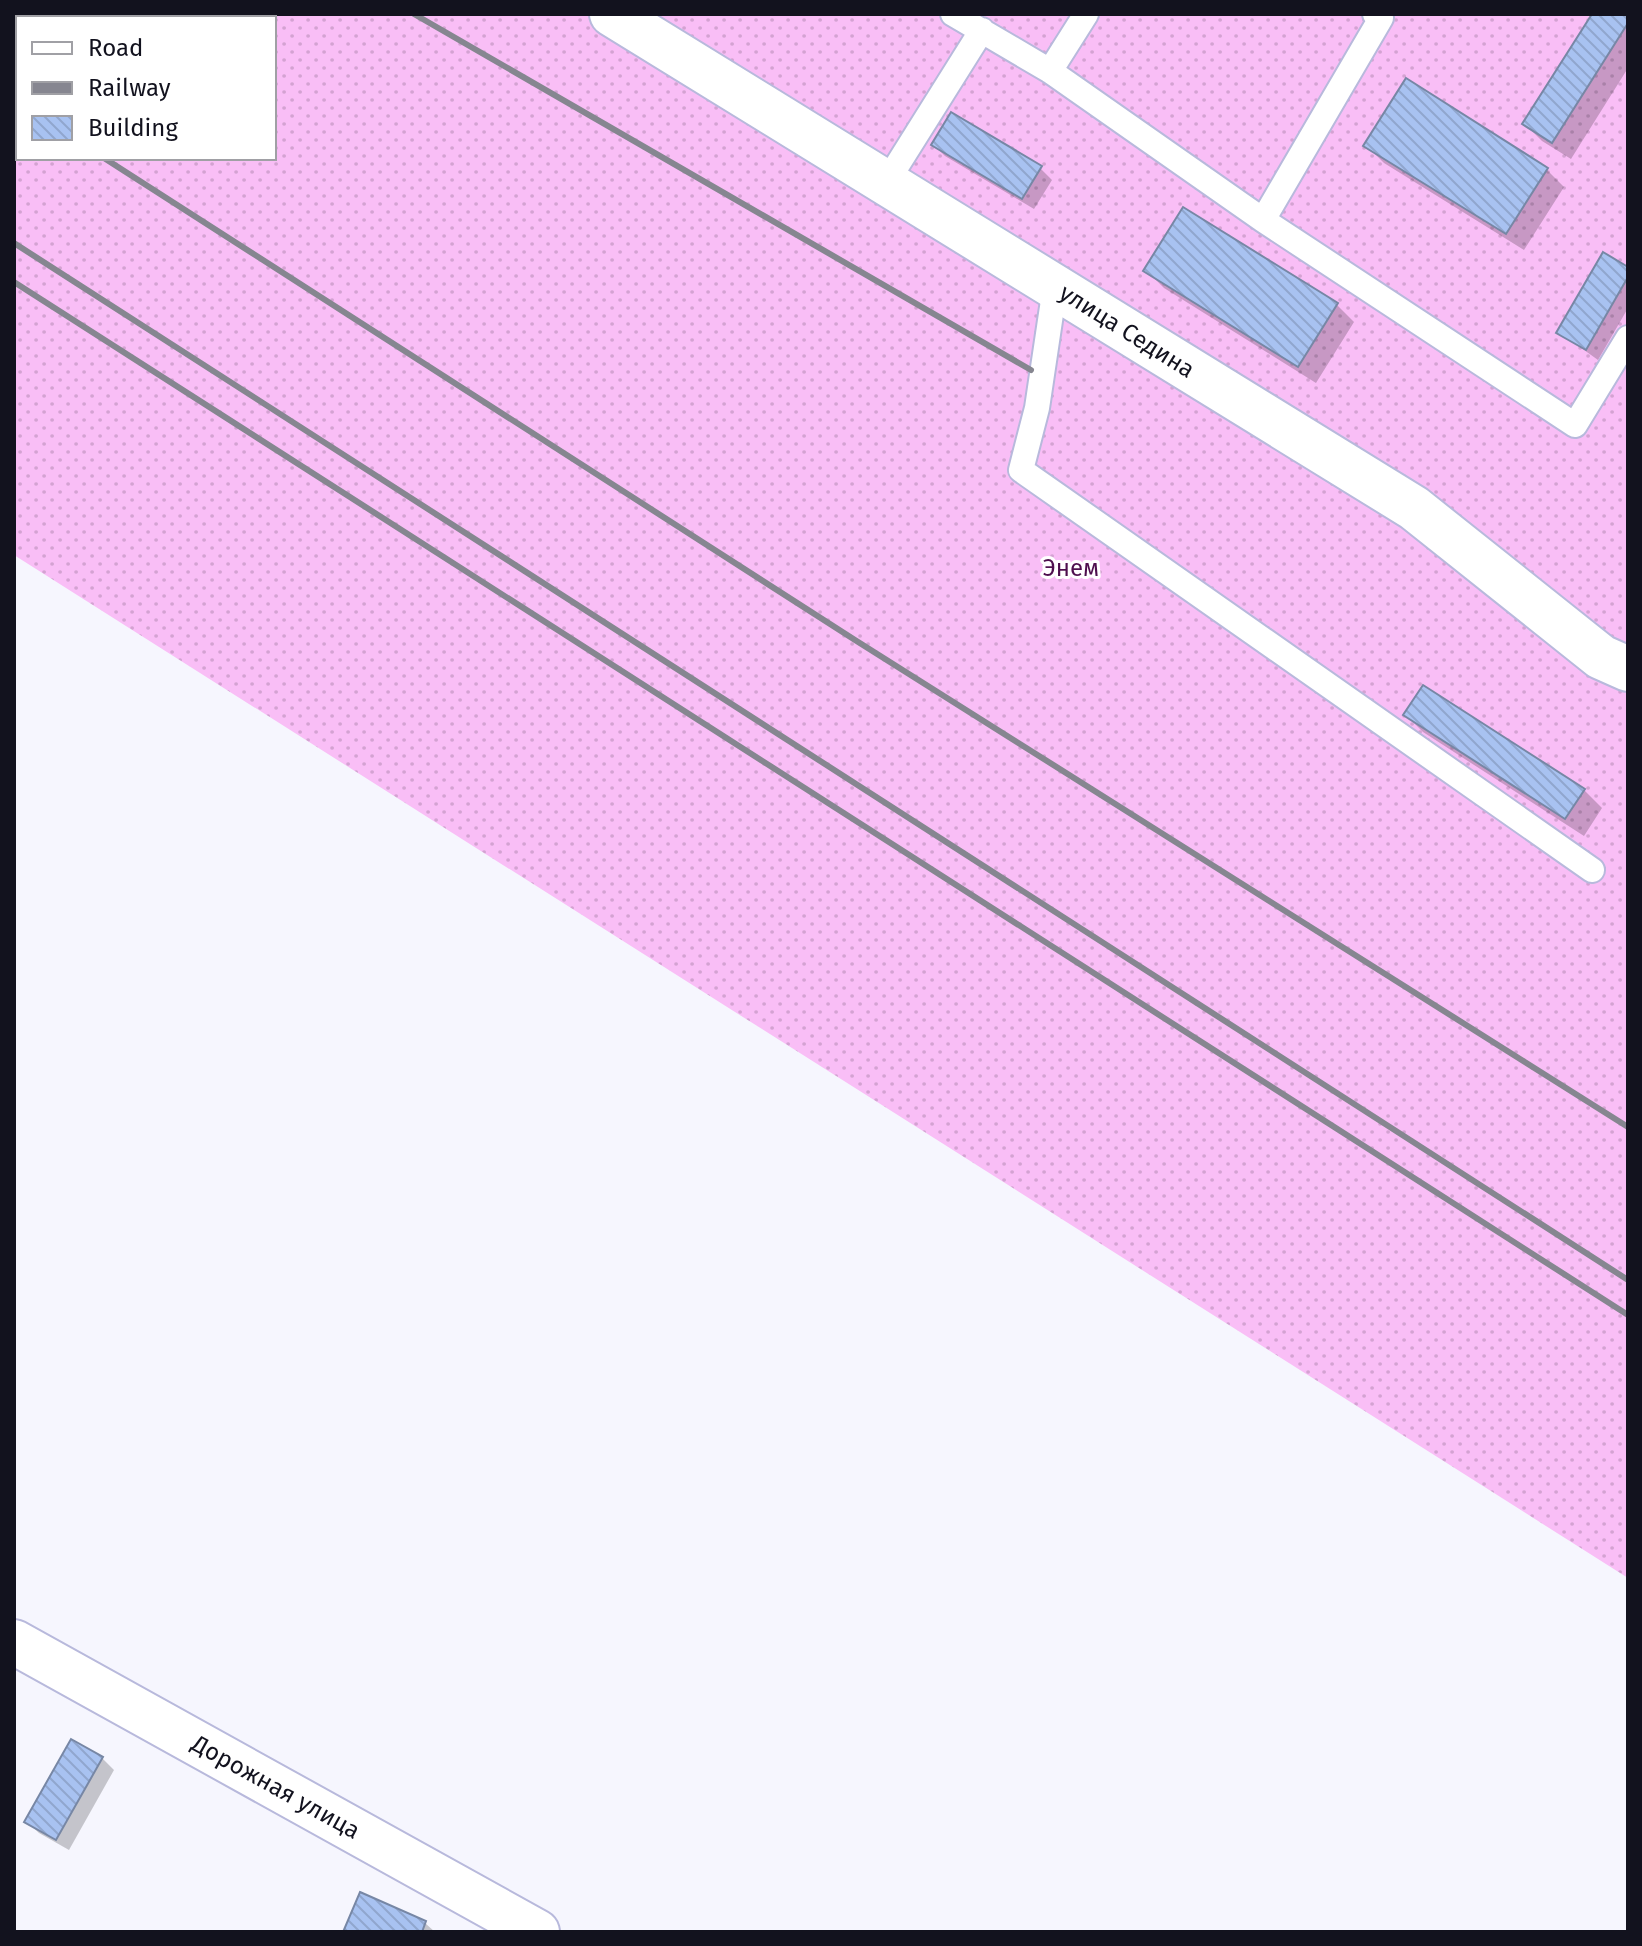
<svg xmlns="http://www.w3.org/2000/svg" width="1642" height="1946" font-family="'Fira Sans',sans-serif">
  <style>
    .garden { fill: url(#garden-dots); fill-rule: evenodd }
    .shadow { fill: #0003 }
    .building { fill: url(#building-back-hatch); stroke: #7787a5; stroke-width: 2 }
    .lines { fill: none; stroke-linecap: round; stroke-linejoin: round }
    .lane-casing { stroke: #b8b9dc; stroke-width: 28 }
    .street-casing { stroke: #b8b9dc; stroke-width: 48 }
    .lane { stroke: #fff; stroke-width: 24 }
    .street { stroke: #fff; stroke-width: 44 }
    .rail { stroke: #868690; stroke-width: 6 }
    .labels { text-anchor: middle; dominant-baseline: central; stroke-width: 6; stroke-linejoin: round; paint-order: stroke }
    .street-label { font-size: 24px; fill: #12121e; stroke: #fff }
    .park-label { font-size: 24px; fill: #4e0f4e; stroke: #fff }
  </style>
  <defs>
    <pattern id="garden-dots" width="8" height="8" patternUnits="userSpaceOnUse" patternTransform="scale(2)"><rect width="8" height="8" fill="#f9bef6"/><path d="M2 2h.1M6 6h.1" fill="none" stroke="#d4a2d2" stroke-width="1.8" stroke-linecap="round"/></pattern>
    <pattern id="building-back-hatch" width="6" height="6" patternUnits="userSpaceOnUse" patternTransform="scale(2)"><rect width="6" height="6" fill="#a8c2f1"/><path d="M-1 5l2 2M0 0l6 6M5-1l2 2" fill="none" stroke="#90a6ce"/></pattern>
  </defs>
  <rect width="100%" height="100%" fill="#f6f6fe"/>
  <path class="garden" d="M 14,14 L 1628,14 L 1628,1578 L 14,555 ZM 18,18 L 274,18 L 274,158 L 18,158 Z"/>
  <path class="shadow" d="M 1594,14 L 1628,14 L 1628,68 L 1571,159 L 1542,141 L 1525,124 Z
    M 934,145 L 1040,168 L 1052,180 L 1034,209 L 945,156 Z
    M 1366,145 L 1546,169 L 1564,187 L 1524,250 L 1384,163 Z
    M 1628,269 L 1628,308 L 1598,360 L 1559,332 Z
    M 1146,270 L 1337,305 L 1354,322 L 1316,383 L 1164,288 Z
    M 1406,715 L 1584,790 L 1602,808 L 1584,836 L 1423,732 Z
    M 102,1758 L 114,1770 L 69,1850 L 39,1833 L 27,1822 Z
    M 425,1923 L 435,1932 L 345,1932 Z"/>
  <path class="building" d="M 1592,14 L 1628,14 L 1628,23 L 1552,143 L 1522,124 Z
    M 1406,78 L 1548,168 L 1506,234 L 1363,146 Z
    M 951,112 L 1042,166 L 1022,199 L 931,145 Z
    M 1183,207 L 1338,303 L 1298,367 L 1143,271 Z
    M 1603,252 L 1628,267 L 1628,277 L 1586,350 L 1556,333 Z
    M 1423,685 L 1585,789 L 1565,819 L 1403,715 Z
    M 71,1739 L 103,1757 L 56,1840 L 24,1822 Z
    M 360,1892 L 426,1921 L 422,1932 L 343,1932 Z"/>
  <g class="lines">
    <defs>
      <path id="lane" d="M 953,14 L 1050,71 L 1263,220 L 1575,425 L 1628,338
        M 1050,71 L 1086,14
        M 886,183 L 982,30
        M 1263,220 L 1381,18 L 1375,14
        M 1055,287 L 1037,408 L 1021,470 L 1592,870"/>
      <path id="street" d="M 612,14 L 1414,508 L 1601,657 L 1628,669
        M 14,1642 L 537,1932"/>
    </defs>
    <use href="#lane" class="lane-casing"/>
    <use href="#street" class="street-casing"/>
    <use href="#lane" class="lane"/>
    <use href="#street" class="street"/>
    <path class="rail" d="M 414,14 L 1031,370
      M 14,100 L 18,103
      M 104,158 L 855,640 L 1628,1127
      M 14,243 L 1628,1280
      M 14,282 L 1628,1315"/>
  </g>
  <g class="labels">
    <g class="street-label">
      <text transform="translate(1127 331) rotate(32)">улица Седина</text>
      <text transform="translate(276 1787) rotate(29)">Дорожная улица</text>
    </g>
    <g class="park-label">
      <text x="1071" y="568">Энем</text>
    </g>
  </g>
  <rect width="1642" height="1946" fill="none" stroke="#12121e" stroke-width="32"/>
  <rect x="16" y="16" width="260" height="144" fill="#ffffff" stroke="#a0a0a5" stroke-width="2"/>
  <rect x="32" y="42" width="40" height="12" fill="#ffffff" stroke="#a0a0a5" stroke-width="2"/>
  <text x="88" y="56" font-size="24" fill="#12121e">Road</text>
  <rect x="32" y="82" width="40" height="12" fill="#868690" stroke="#a0a0a5" stroke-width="2"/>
  <text x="88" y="96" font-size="24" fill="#12121e">Railway</text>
  <rect x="32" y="116" width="40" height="24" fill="url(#building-back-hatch)" stroke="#a0a0a5" stroke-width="2"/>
  <text x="88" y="136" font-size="24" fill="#12121e">Building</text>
</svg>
